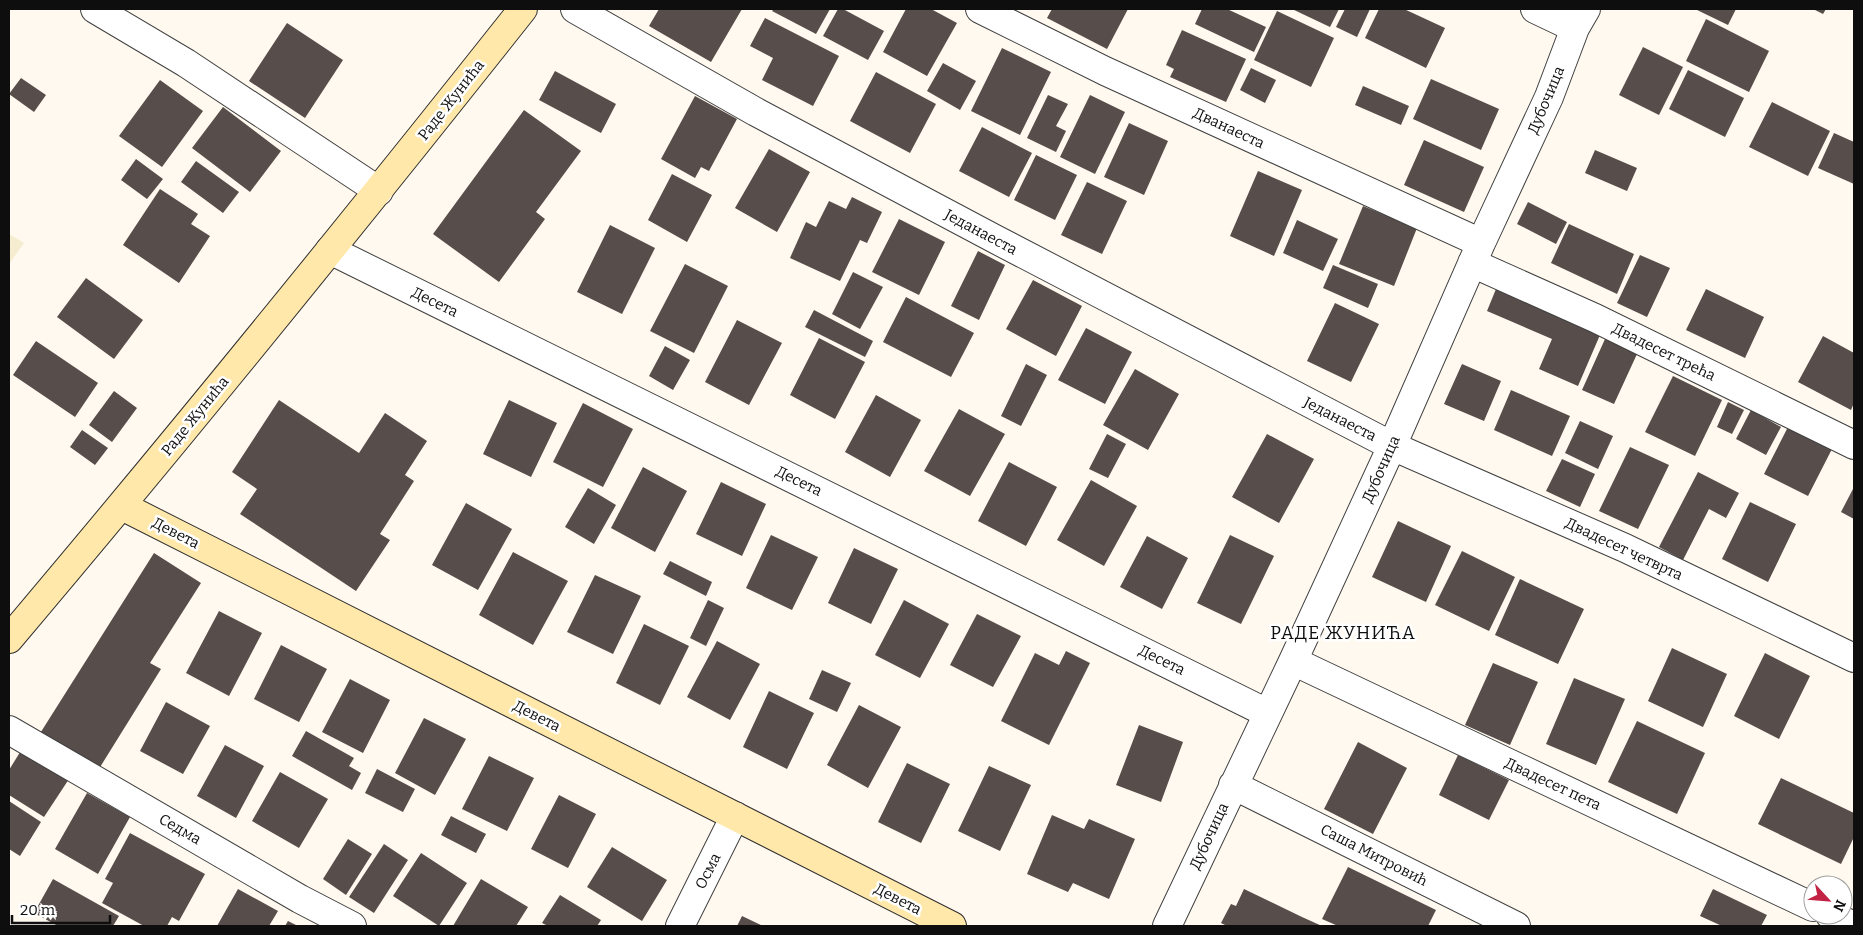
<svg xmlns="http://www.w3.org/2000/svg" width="1863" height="935" font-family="Bitter,serif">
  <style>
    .farmland { fill: #f6eccf }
    .building { fill: #574d4a }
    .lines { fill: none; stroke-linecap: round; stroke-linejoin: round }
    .street-casing { stroke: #414141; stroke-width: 30 }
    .secondary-casing { stroke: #303030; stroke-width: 30 }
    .street { stroke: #fff; stroke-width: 28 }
    .secondary { stroke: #ffe8aa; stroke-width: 28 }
    .labels { text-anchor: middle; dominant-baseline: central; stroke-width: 5; stroke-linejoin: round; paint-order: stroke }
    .street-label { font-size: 15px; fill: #0e0e0e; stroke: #fff }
    .quarter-label { font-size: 18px; letter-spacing: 1px; fill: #0e0e0e; stroke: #fff }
  </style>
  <rect width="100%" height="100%" fill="#fff9ef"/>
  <path class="farmland" d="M 9,234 L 24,243 L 9,264 Z"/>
  <path class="building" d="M 659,9 L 742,9 L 711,62 L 649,26 Z
    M 774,9 L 830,9 L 816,34 L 772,11 Z
    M 838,9 L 843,9 L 884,31 L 868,60 L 823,36 Z
    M 906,9 L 931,9 L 957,23 L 927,76 L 883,52 Z
    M 1052,9 L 1128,9 L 1107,49 L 1047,18 Z
    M 1202,9 L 1227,9 L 1266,27 L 1254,52 L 1195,24 Z
    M 1292,9 L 1339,9 L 1330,27 Z
    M 1345,9 L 1370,9 L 1357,37 L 1336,27 Z
    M 1379,9 L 1404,9 L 1445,28 L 1426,68 L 1365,38 Z
    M 1695,9 L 1736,9 L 1728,25 Z
    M 1813,9 L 1826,9 L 1823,14 Z
    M 1277,11 L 1334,38 L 1311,87 L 1254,60 Z
    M 765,18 L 839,56 L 813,106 L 762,80 L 773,58 L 750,46 Z
    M 1706,19 L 1769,51 L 1749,92 L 1686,61 Z
    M 287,23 L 343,60 L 305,118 L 249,81 Z
    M 1182,30 L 1246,59 L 1226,102 L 1170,77 L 1174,69 L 1166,65 Z
    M 1643,47 L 1683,67 L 1659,115 L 1619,95 Z
    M 1002,48 L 1051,72 L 1020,135 L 971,111 Z
    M 943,63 L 976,81 L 960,110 L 927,91 Z
    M 1251,68 L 1276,80 L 1265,103 L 1240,90 Z
    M 1688,70 L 1744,98 L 1725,137 L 1669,109 Z
    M 555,71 L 616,104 L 601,133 L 539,100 Z
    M 876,72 L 936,104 L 910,153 L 850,121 Z
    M 21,78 L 46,95 L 34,112 L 9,94 Z
    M 1431,79 L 1499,109 L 1481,150 L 1413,119 Z
    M 160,80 L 203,111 L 162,167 L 119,136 Z
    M 1363,86 L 1409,106 L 1401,125 L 1355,105 Z
    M 1048,95 L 1068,104 L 1056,126 L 1066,131 L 1056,152 L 1027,138 Z
    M 1090,95 L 1125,112 L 1095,174 L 1060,157 Z
    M 695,96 L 737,119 L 709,171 L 701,167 L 695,178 L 661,159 Z
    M 1772,102 L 1830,131 L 1808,176 L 1749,147 Z
    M 223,107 L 281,151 L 250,192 L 192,148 Z
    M 524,110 L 581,151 L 536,212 L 545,219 L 499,282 L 433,234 Z
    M 1129,123 L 1168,141 L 1144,195 L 1104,177 Z
    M 982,127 L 1032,153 L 1009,197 L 959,171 Z
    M 1834,133 L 1854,142 L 1854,184 L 1818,168 Z
    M 1424,140 L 1484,167 L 1464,212 L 1404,185 Z
    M 769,149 L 810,172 L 777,232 L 735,208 Z
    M 1595,150 L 1637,168 L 1627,191 L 1585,173 Z
    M 1036,155 L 1077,175 L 1055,220 L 1014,200 Z
    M 136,159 L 163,179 L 147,199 L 121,180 Z
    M 196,161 L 239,192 L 223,213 L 181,182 Z
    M 1258,171 L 1302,190 L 1274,256 L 1230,236 Z
    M 672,174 L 712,195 L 687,242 L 648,220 Z
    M 1087,182 L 1127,201 L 1102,254 L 1061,235 Z
    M 160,189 L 198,214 L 191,224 L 210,236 L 179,283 L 123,245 Z
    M 852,197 L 882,212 L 867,243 L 860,240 L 840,281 L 790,258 L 806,222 L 816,227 L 829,201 L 846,209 Z
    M 1528,202 L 1567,222 L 1556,244 L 1517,224 Z
    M 1363,206 L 1417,228 L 1394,286 L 1339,264 Z
    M 899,219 L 945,242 L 919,295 L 872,272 Z
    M 1297,220 L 1338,239 L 1323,271 L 1283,253 Z
    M 1569,224 L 1634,254 L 1617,294 L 1551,263 Z
    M 610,225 L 655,248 L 622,314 L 577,292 Z
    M 978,251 L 1005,265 L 979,320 L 951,306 Z
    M 1640,255 L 1670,268 L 1647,317 L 1617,303 Z
    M 685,264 L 728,286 L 694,353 L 650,331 Z
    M 1333,265 L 1378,284 L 1368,308 L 1323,288 Z
    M 853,272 L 883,287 L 860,329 L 832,314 Z
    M 86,278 L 143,320 L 114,359 L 57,317 Z
    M 1033,280 L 1082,306 L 1056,356 L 1006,329 Z
    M 1496,289 L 1600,335 L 1578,386 L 1539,369 L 1552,339 L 1487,311 Z
    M 1706,289 L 1764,317 L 1745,358 L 1686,330 Z
    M 906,297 L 974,333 L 951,377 L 883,342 Z
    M 1335,303 L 1379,324 L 1351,382 L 1307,361 Z
    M 814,310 L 873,341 L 865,357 L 805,327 Z
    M 737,320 L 782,343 L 749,405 L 705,382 Z
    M 1086,328 L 1132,352 L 1105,404 L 1058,380 Z
    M 1823,336 L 1854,353 L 1854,403 L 1851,410 L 1798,382 Z
    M 819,338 L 865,362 L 835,419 L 790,395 Z
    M 1605,339 L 1637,354 L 1614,404 L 1582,390 Z
    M 36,341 L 98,383 L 75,417 L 13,375 Z
    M 665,346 L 690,360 L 673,390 L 649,376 Z
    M 1026,364 L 1047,375 L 1021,426 L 1001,416 Z
    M 1462,364 L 1501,381 L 1484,421 L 1444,404 Z
    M 1135,369 L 1179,394 L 1148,450 L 1103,425 Z
    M 1673,376 L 1722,400 L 1695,456 L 1645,432 Z
    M 1511,390 L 1570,416 L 1552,456 L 1494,430 Z
    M 114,391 L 137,408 L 112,442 L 89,425 Z
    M 876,395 L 921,420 L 890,477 L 845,452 Z
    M 279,400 L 359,453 L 385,413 L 427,441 L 405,475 L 414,481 L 380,534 L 390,540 L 356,591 L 240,514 L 257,489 L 232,472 Z
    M 509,400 L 557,423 L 531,477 L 483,454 Z
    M 1728,402 L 1744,410 L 1732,434 L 1717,427 Z
    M 583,403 L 633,429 L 603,487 L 553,462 Z
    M 959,409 L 1005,434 L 970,496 L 924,471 Z
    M 1751,410 L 1781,427 L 1766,455 L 1736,439 Z
    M 1580,421 L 1613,436 L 1598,469 L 1565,453 Z
    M 1788,427 L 1832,449 L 1808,496 L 1764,474 Z
    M 82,430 L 108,448 L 95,465 L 70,447 Z
    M 1107,434 L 1126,444 L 1108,478 L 1089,469 Z
    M 1267,434 L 1314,459 L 1279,523 L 1232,497 Z
    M 1630,447 L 1669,465 L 1638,529 L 1599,511 Z
    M 1562,459 L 1595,474 L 1580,507 L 1546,491 Z
    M 1009,462 L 1057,487 L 1026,546 L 978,521 Z
    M 643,467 L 687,491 L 655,552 L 611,528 Z
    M 1698,472 L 1739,493 L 1726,518 L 1709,509 L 1683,560 L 1659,547 Z
    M 1091,480 L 1137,506 L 1104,566 L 1057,540 Z
    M 721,482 L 766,504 L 742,556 L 696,534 Z
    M 1854,487 L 1854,519 L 1841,512 Z
    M 588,488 L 616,505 L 594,544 L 565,527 Z
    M 1750,502 L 1796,524 L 1768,582 L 1722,559 Z
    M 466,503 L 512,529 L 478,590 L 432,565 Z
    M 1398,521 L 1451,546 L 1426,602 L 1372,577 Z
    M 771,535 L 818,557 L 792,610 L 746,588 Z
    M 1230,535 L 1274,556 L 1241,624 L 1197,603 Z
    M 1147,536 L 1188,558 L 1162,609 L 1120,587 Z
    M 854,548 L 898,569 L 871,624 L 828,603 Z
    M 1462,551 L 1515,577 L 1489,631 L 1435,605 Z
    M 513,552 L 568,581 L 533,645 L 479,615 Z
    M 154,553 L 201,583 L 150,663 L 161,669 L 97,772 L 39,735 Z
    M 670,561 L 712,582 L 706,596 L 663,574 Z
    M 595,575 L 641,596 L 613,654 L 567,632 Z
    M 1520,579 L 1584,609 L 1558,664 L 1495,635 Z
    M 708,600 L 724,608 L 706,646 L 690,638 Z
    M 904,600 L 949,624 L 920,678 L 875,655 Z
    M 219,611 L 262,633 L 229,696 L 186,673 Z
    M 977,614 L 1021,636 L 993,687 L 950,665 Z
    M 644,624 L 689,646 L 660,705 L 616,683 Z
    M 717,641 L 760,664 L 730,720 L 687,697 Z
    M 281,645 L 327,669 L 299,722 L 254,699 Z
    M 1672,648 L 1727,674 L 1703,727 L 1648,701 Z
    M 1066,651 L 1090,663 L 1049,745 L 1001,721 L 1035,653 L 1059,665 Z
    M 1765,653 L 1810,676 L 1779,739 L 1734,716 Z
    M 1493,663 L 1538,682 L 1510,745 L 1465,725 Z
    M 822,670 L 851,683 L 837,712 L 809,699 Z
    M 1574,678 L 1625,699 L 1596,765 L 1546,744 Z
    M 350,679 L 390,700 L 363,753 L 322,732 Z
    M 769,691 L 814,713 L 787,769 L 743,747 Z
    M 166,702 L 210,726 L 183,774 L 140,751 Z
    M 859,705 L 901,727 L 868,788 L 827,765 Z
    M 424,718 L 466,739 L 435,795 L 395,773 Z
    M 1637,721 L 1705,753 L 1677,814 L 1608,782 Z
    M 1139,725 L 1183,742 L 1161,802 L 1116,785 Z
    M 306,731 L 354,758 L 349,766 L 361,773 L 352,790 L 292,756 Z
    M 1358,742 L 1407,768 L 1373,834 L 1324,809 Z
    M 225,745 L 264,766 L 236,818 L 197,796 Z
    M 22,749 L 69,779 L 44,817 L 9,795 L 9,770 Z
    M 1458,755 L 1509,780 L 1489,820 L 1439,795 Z
    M 489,756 L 534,778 L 507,831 L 462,809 Z
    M 907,763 L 950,784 L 921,843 L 878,822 Z
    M 989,766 L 1031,785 L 1000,851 L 958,831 Z
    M 377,769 L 415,789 L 403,812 L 365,793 Z
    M 280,772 L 328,799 L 299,848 L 252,821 Z
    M 1781,778 L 1854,813 L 1854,837 L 1841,864 L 1758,824 Z
    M 87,793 L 130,817 L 98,874 L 55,849 Z
    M 559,795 L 596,814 L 568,868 L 531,849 Z
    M 9,801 L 41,822 L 20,856 L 9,849 Z
    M 1052,815 L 1084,829 L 1089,819 L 1135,839 L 1109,899 L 1073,883 L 1068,892 L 1027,874 Z
    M 451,816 L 486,834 L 476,853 L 441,835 Z
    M 130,833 L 205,874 L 179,921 L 172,917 L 167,926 L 144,926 L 102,903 L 113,883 L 105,879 Z
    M 348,839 L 372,854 L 346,895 L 323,879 Z
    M 384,844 L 408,860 L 374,913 L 349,897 Z
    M 612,847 L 667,880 L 642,921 L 587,887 Z
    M 421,853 L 467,883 L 439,926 L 393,896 Z
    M 1348,867 L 1436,910 L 1428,926 L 1338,926 L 1322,919 Z
    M 53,879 L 119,916 L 113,926 L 58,926 L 34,913 Z
    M 481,879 L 528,907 L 516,926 L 453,926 Z
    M 238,889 L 278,911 L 269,926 L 217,926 Z
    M 1244,889 L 1302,917 L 1322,926 L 1227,926 L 1221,923 L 1231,904 L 1236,906 Z
    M 1713,889 L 1767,915 L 1761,926 L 1722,926 L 1700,916 Z
    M 560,895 L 601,920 L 597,926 L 548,926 L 542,923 Z
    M 742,916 L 763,926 L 737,926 Z
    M 288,921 L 298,926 L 285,926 Z"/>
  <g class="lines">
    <defs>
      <path id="street" d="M 95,9 L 186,63 L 379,191
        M 575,9 L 756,112 L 995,239 L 1392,446 L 1625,548 L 1854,658
        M 980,9 L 1105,71 L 1481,243
        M 1535,9 L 1575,28
        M 330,250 L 1267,713
        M 1472,263 L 1595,318 L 1854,445
        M 1293,661 L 1813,907
        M 9,730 L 300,899 L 352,926
        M 1233,785 L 1516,926
        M 1830,915 L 1854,926
        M 680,926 L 735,816
        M 1167,926 L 1293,661 L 1392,446 L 1481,243 L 1549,97 L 1575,28 L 1586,9"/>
      <path id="secondary" d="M 122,506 L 952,926
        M 9,639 C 184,432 355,221 523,9"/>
    </defs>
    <use href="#street" class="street-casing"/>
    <use href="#secondary" class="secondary-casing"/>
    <use href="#street" class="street"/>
    <use href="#secondary" class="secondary"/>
  </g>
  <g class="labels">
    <g class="street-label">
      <text transform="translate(451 100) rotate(-52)">Раде Жунића</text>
      <text transform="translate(1546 100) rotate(-67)">Дубочица</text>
      <text transform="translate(1229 128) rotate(25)">Дванаеста</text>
      <text transform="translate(981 232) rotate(28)">Једанаеста</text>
      <text transform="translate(435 302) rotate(26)">Десета</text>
      <text transform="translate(1664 352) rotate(26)">Двадесет трећа</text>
      <text transform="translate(195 416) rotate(-51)">Раде Жунића</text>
      <text transform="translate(1340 419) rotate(27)">Једанаеста</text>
      <text transform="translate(1381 469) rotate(-66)">Дубочица</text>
      <text transform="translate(799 481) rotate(26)">Десета</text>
      <text transform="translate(176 533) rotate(27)">Девета</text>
      <text transform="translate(1624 549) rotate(25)">Двадесет четврта</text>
      <text transform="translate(1162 660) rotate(26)">Десета</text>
      <text transform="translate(537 716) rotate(27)">Девета</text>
      <text transform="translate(1553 784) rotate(25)">Двадесет пета</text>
      <text transform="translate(180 829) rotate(30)">Седма</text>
      <text transform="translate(1209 836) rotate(-65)">Дубочица</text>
      <text transform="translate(1374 855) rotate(27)">Саша Митровић</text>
      <text transform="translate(708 871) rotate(-63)">Осма</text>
      <text transform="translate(898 899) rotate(27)">Девета</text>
    </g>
    <g class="quarter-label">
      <text x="1343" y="633">РАДЕ ЖУНИЋА</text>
    </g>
  </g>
  <rect width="1863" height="935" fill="none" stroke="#0e0e0e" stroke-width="20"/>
  <g transform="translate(1828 900) rotate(116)"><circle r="24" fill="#ffffff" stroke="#9f9f9f"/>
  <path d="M0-4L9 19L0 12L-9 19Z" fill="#c22345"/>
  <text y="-8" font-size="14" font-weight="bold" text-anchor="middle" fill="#0e0e0e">N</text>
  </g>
  <path d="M12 915v8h98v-8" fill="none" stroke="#0e0e0e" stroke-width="2.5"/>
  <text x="20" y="915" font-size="15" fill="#0e0e0e" stroke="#ffffff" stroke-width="4" paint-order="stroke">20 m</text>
</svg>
